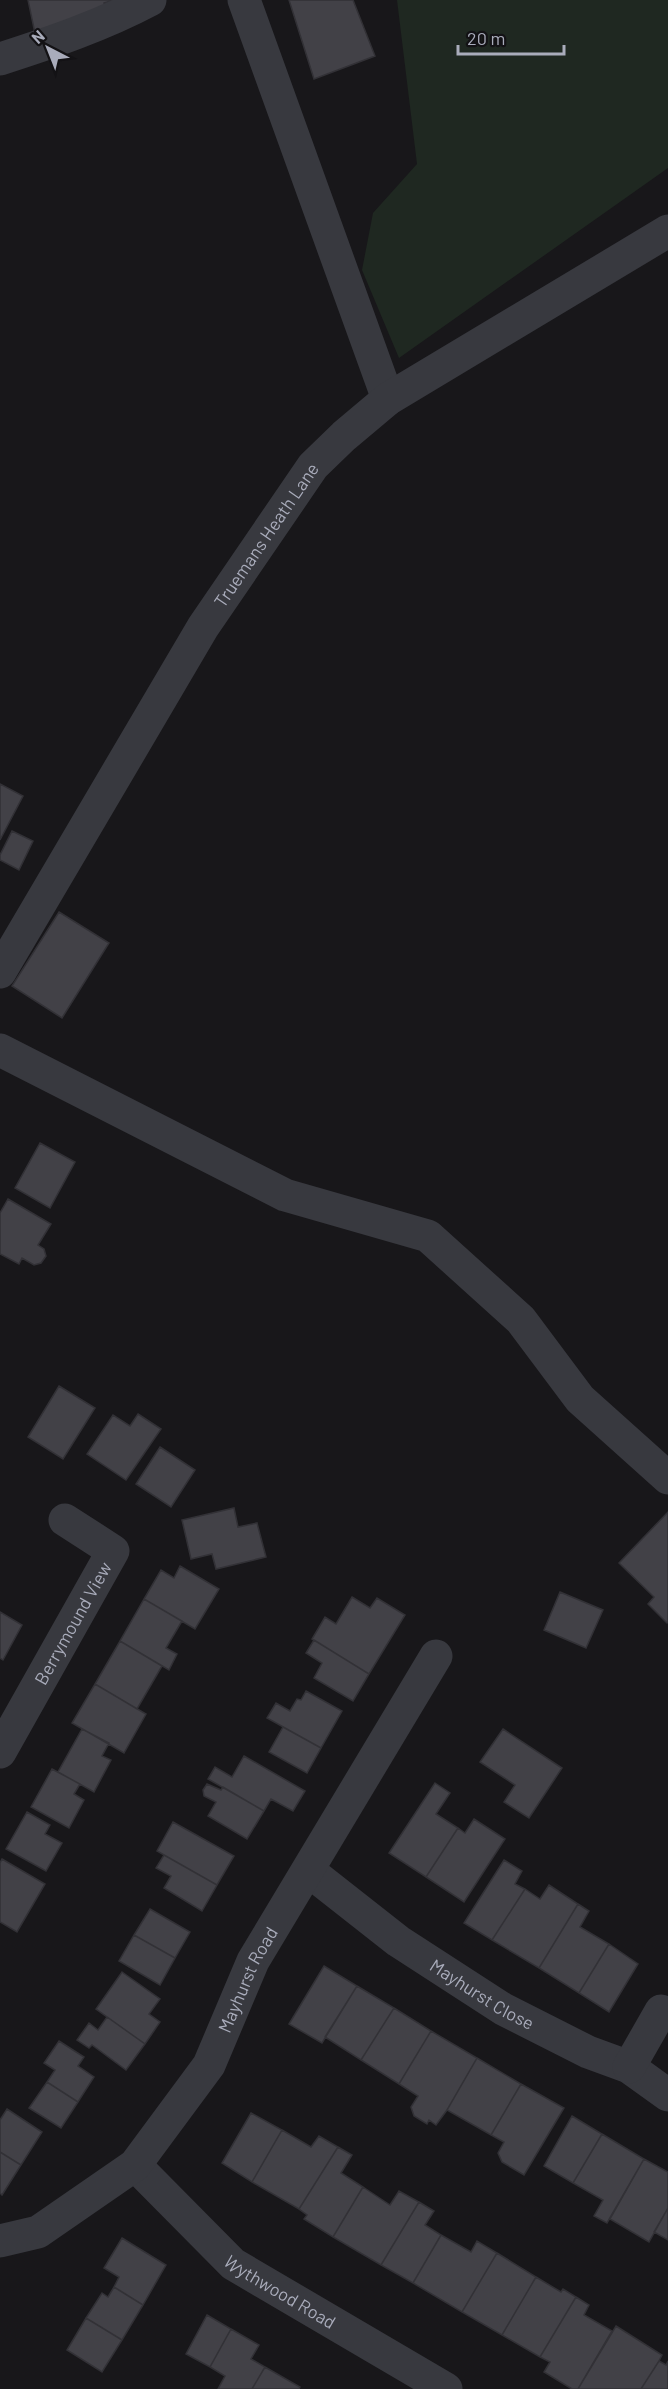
<svg xmlns="http://www.w3.org/2000/svg" width="668" height="2389" font-family="Barlow,sans-serif">
  <style>
    .green { fill: #1f2821 }
    .building { fill: #424147; stroke: #323136; stroke-width: 1.5 }
    .lines { fill: none; stroke-linecap: round; stroke-linejoin: round }
    .minor { stroke: #38393f; stroke-width: 33 }
    .labels { text-anchor: middle; dominant-baseline: central; stroke-width: 6; stroke-linejoin: round; paint-order: stroke }
    .street-label { font-size: 18px; fill: #a9acbb; stroke: #131215 }
  </style>
  <rect width="100%" height="100%" fill="#18171a"/>
  <path class="green" d="M 397,0 L 668,0 L 668,168 L 399,358 L 362,270 L 373,213 L 417,164 Z"/>
  <path class="building" d="M 28,0 L 114,0 L 104,3 L 109,18 L 36,38 Z
    M 289,0 L 353,0 L 375,56 L 314,79 Z
    M 0,784 L 23,796 L 0,840 Z
    M 12,831 L 33,841 L 19,870 L 0,860 L 0,855 Z
    M 59,912 L 109,943 L 62,1018 L 12,986 Z
    M 40,1143 L 75,1162 L 50,1208 L 15,1188 Z
    M 8,1199 L 51,1224 L 38,1245 L 44,1249 L 46,1256 L 41,1263 L 34,1265 L 22,1258 L 19,1264 L 0,1254 L 0,1213 Z
    M 59,1386 L 95,1408 L 63,1459 L 28,1437 Z
    M 138,1414 L 161,1429 L 126,1480 L 87,1454 L 113,1415 L 130,1426 Z
    M 160,1447 L 195,1470 L 171,1507 L 136,1484 Z
    M 234,1508 L 238,1527 L 257,1523 L 266,1557 L 216,1569 L 212,1554 L 191,1559 L 182,1520 Z
    M 668,1512 L 668,1622 L 667,1623 L 648,1604 L 654,1597 L 619,1563 Z
    M 180,1566 L 219,1589 L 195,1629 L 144,1599 L 161,1570 L 174,1578 Z
    M 560,1592 L 603,1610 L 586,1648 L 544,1630 Z
    M 352,1597 L 370,1608 L 377,1598 L 405,1615 L 369,1674 L 312,1639 L 325,1617 L 336,1624 Z
    M 144,1599 L 182,1621 L 166,1648 L 177,1654 L 169,1670 L 120,1641 Z
    M 0,1612 L 22,1625 L 3,1660 L 0,1658 Z
    M 314,1640 L 369,1674 L 353,1701 L 314,1678 L 322,1663 L 306,1653 Z
    M 120,1641 L 162,1666 L 137,1709 L 95,1684 Z
    M 95,1684 L 146,1714 L 124,1753 L 72,1723 Z
    M 306,1691 L 342,1711 L 321,1748 L 267,1718 L 276,1703 L 290,1711 L 297,1699 L 301,1700 Z
    M 283,1727 L 321,1748 L 307,1773 L 269,1752 Z
    M 82,1729 L 109,1743 L 102,1756 L 111,1760 L 94,1792 L 58,1772 Z
    M 503,1729 L 562,1768 L 529,1818 L 504,1802 L 515,1785 L 480,1762 Z
    M 244,1756 L 305,1791 L 293,1811 L 271,1799 L 264,1811 L 208,1779 L 215,1767 L 232,1777 Z
    M 52,1769 L 80,1784 L 74,1794 L 84,1800 L 69,1828 L 31,1807 Z
    M 435,1783 L 450,1793 L 436,1814 L 458,1828 L 426,1877 L 389,1853 Z
    M 207,1784 L 221,1790 L 223,1787 L 264,1811 L 247,1839 L 208,1816 L 216,1802 L 204,1796 L 203,1790 Z
    M 27,1812 L 50,1825 L 45,1834 L 62,1843 L 46,1871 L 6,1849 Z
    M 474,1819 L 505,1839 L 464,1902 L 426,1877 L 458,1828 L 465,1833 Z
    M 173,1822 L 234,1856 L 217,1885 L 157,1851 Z
    M 164,1855 L 217,1885 L 202,1911 L 164,1888 L 171,1876 L 156,1868 Z
    M 2,1859 L 45,1884 L 17,1932 L 0,1922 L 0,1863 Z
    M 504,1860 L 522,1871 L 515,1884 L 525,1889 L 492,1940 L 464,1923 Z
    M 549,1885 L 578,1904 L 539,1968 L 492,1940 L 525,1889 L 540,1899 Z
    M 578,1904 L 589,1911 L 580,1927 L 609,1944 L 579,1993 L 539,1968 Z
    M 150,1909 L 190,1932 L 175,1958 L 134,1935 Z
    M 134,1935 L 175,1958 L 160,1985 L 119,1961 Z
    M 609,1944 L 638,1964 L 609,2012 L 579,1993 Z
    M 324,1966 L 357,1986 L 322,2043 L 289,2024 Z
    M 122,1972 L 160,1999 L 149,2014 L 160,2022 L 145,2044 L 96,2009 Z
    M 357,1986 L 394,2008 L 361,2060 L 325,2037 Z
    M 394,2008 L 431,2031 L 399,2084 L 361,2060 Z
    M 107,2017 L 145,2044 L 126,2070 L 92,2045 L 89,2048 L 77,2040 L 89,2023 L 98,2030 Z
    M 431,2031 L 477,2058 L 447,2110 L 436,2125 L 429,2120 L 427,2124 L 414,2116 L 411,2107 L 418,2096 L 399,2084 Z
    M 59,2041 L 84,2057 L 78,2066 L 94,2077 L 78,2102 L 47,2082 L 55,2070 L 44,2063 Z
    M 477,2058 L 521,2084 L 491,2135 L 447,2110 Z
    M 47,2082 L 78,2102 L 61,2128 L 29,2108 Z
    M 521,2084 L 564,2108 L 524,2175 L 502,2162 L 498,2153 L 504,2142 L 491,2135 Z
    M 7,2109 L 42,2132 L 21,2165 L 0,2152 L 0,2120 Z
    M 251,2113 L 282,2130 L 252,2182 L 222,2163 Z
    M 572,2116 L 602,2134 L 573,2183 L 544,2166 Z
    M 282,2130 L 311,2147 L 319,2136 L 338,2147 L 299,2209 L 252,2182 Z
    M 602,2134 L 644,2159 L 607,2223 L 594,2216 L 603,2200 L 573,2183 Z
    M 338,2147 L 352,2155 L 341,2173 L 363,2187 L 333,2237 L 304,2219 L 307,2215 L 299,2209 Z
    M 0,2152 L 21,2165 L 2,2195 L 0,2193 Z
    M 644,2159 L 668,2172 L 668,2208 L 649,2242 L 610,2219 Z
    M 363,2187 L 390,2205 L 399,2191 L 419,2202 L 381,2265 L 333,2237 Z
    M 419,2202 L 434,2211 L 425,2225 L 441,2235 L 413,2283 L 381,2265 Z
    M 668,2208 L 668,2240 L 654,2232 Z
    M 441,2235 L 471,2252 L 477,2241 L 497,2253 L 462,2312 L 413,2283 Z
    M 122,2238 L 166,2265 L 143,2305 L 114,2287 L 119,2277 L 104,2268 Z
    M 497,2253 L 536,2277 L 502,2335 L 462,2312 Z
    M 536,2277 L 561,2292 L 563,2289 L 576,2297 L 540,2357 L 502,2335 Z
    M 114,2287 L 143,2305 L 122,2340 L 86,2318 L 102,2293 L 108,2297 Z
    M 576,2297 L 589,2305 L 584,2315 L 612,2331 L 578,2389 L 572,2389 L 544,2372 L 550,2362 L 540,2357 Z
    M 207,2315 L 231,2329 L 210,2367 L 186,2354 Z
    M 86,2318 L 122,2340 L 102,2372 L 67,2350 Z
    M 616,2326 L 662,2355 L 659,2361 L 641,2389 L 578,2389 Z
    M 231,2329 L 259,2345 L 251,2359 L 265,2367 L 252,2389 L 218,2389 L 225,2376 L 210,2367 Z
    M 659,2361 L 666,2365 L 668,2361 L 668,2389 L 641,2389 Z
    M 265,2367 L 300,2387 L 299,2389 L 252,2389 Z"/>
  <g class="lines">
    <g class="minor">
      <path d="M 244,0 L 388,399"/>
      <path d="M 0,59 C 50,43 103,25 150,0"/>
      <path id="s1" d="M 0,972 L 203,627 L 313,466 L 344,436 L 388,399 L 668,231"/>
      <path d="M 0,1050 L 285,1195 L 428,1236 L 521,1320 L 580,1399 L 668,1478"/>
      <path id="s2" d="M 0,1752 L 113,1551 L 65,1520"/>
      <path id="s3" d="M 309,1871 L 398,1941 L 503,2009 L 588,2052 L 629,2067 L 668,2095"/>
      <path d="M 629,2067 L 661,2011"/>
      <path id="s4" d="M 135,2165 L 233,2264 L 446,2389"/>
      <path id="s5" d="M 0,2241 L 38,2232 L 135,2165 L 209,2065 L 253,1961 L 436,1656"/>
    </g>
  </g>
  <g class="labels">
    <g class="street-label">
      <text stroke="none"><textPath href="#s1" startOffset="512">Truemans Heath Lane</textPath></text>
      <text stroke="none"><textPath href="#s2" startOffset="148">Berrymound View</textPath></text>
      <text stroke="none"><textPath href="#s5" startOffset="375">Mayhurst Road</textPath></text>
      <text stroke="none"><textPath href="#s3" startOffset="213">Mayhurst Close</textPath></text>
      <text stroke="none"><textPath href="#s4" startOffset="194">Wythwood Road</textPath></text>
    </g>
  </g>
  <g transform="translate(48 48) rotate(318)" stroke="#131215" stroke-width="4.5" paint-order="stroke">
  <path d="M0-4.5L10 22L0 15L-10 22Z" fill="#a9acbb"/>
  <text y="-9" font-size="16" font-weight="bold" text-anchor="middle" fill="#a9acbb">N</text>
  </g>
  <path d="M458 45v9h106v-9" fill="none" stroke="#a9acbb" stroke-width="3"/>
  <text x="467" y="45" font-size="18" fill="#a9acbb" stroke="#131215" stroke-width="4.5" paint-order="stroke">20 m</text>
</svg>
